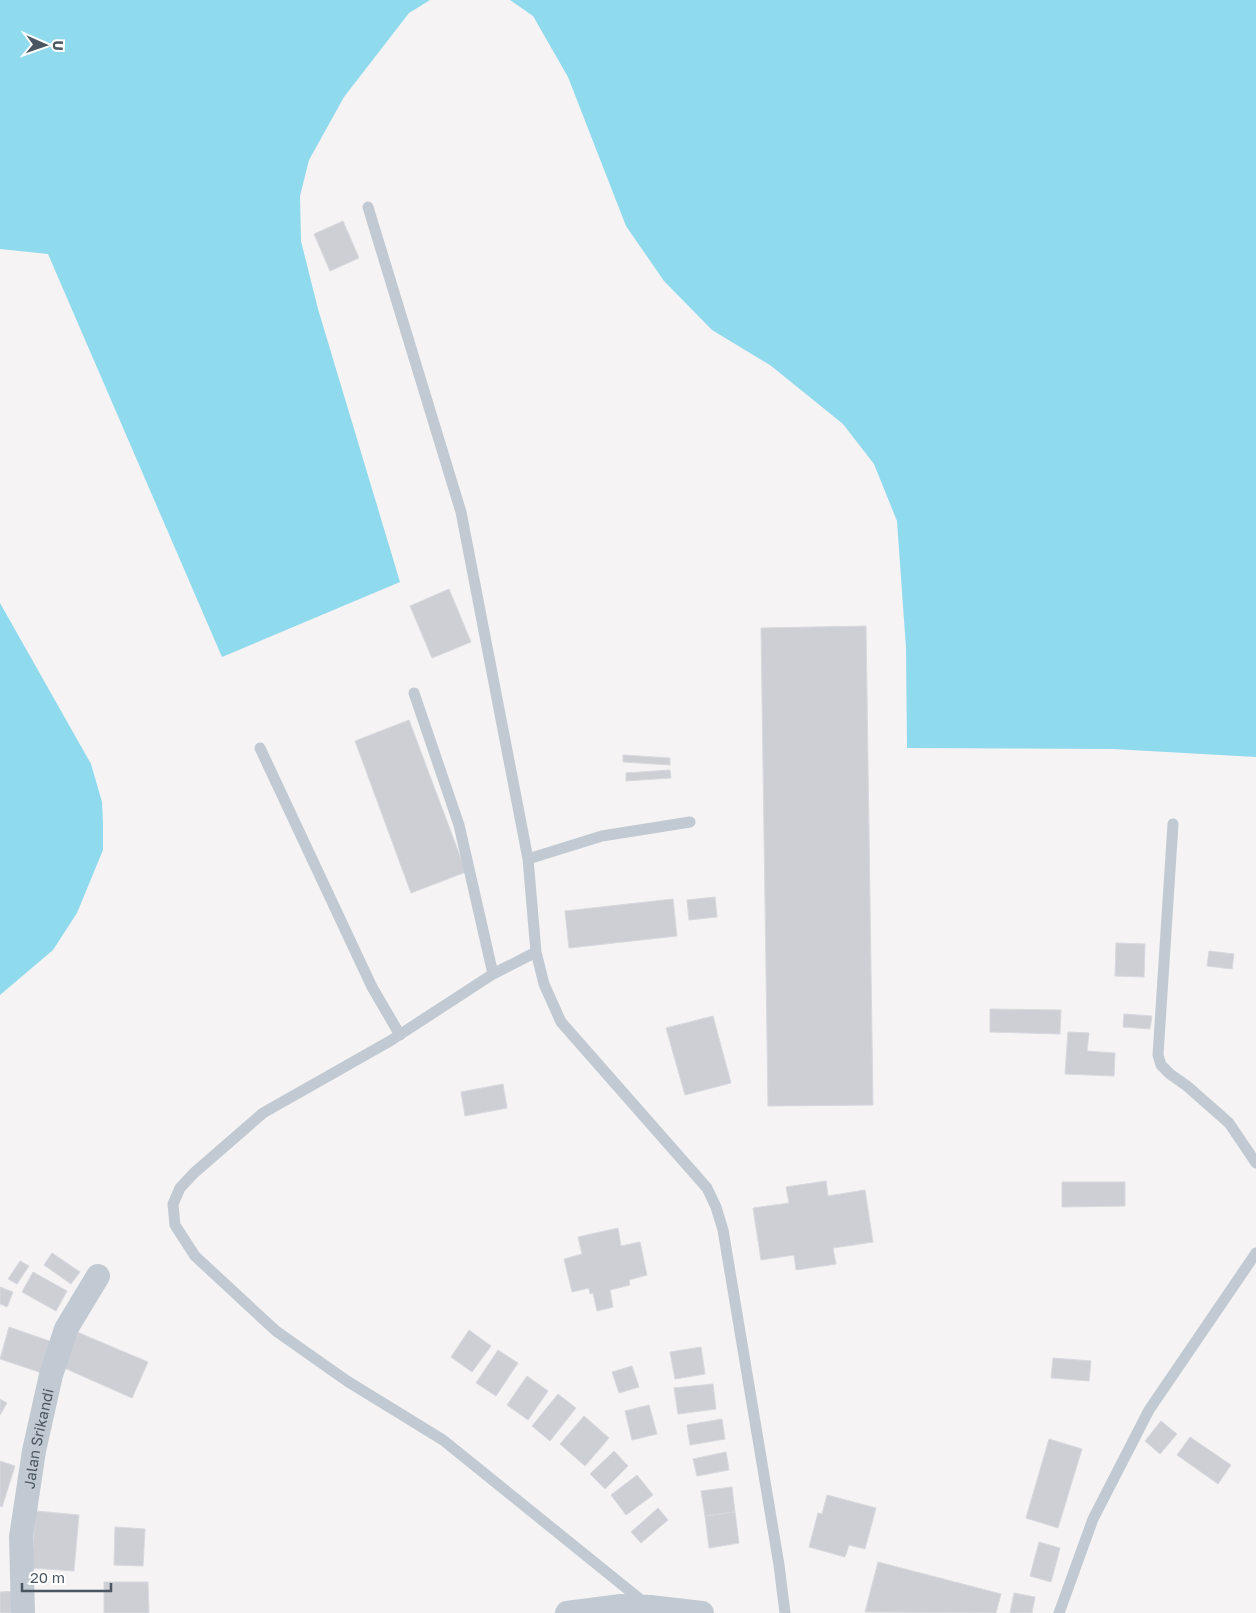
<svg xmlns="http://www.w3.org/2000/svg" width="1256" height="1613" font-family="'Golos Text',sans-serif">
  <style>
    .water { fill: #90daee }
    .building { fill: #cdcfd5; stroke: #d7d9de }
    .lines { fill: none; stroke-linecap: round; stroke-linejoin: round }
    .service { stroke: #c1cad2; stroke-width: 11 }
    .minor { stroke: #c1cad2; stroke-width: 24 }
    .labels { text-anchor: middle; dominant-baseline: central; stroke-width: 4.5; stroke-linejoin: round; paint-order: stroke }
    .street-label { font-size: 15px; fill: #4a5661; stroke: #fff }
  </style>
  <rect width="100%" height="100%" fill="#f5f3f3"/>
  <path class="water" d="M 0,0 L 430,0 L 409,13 L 344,97 L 309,160 L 300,196 L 301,241 L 318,309 L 400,582 L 222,657 L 48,254 L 0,249 Z
    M 510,0 L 1256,0 L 1256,757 L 1113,749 L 907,748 L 906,648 L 897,521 L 874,464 L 843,424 L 770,365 L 712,330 L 664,281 L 626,226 L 568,77 L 533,16 Z
    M 0,603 L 91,764 L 102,802 L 103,823 L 103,850 L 77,913 L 53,950 L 0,995 Z"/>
  <path class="building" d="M 343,221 L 359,258 L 330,271 L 314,234 Z
    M 449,589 L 471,642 L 432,658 L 410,606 Z
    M 866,626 L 873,1105 L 768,1106 L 761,628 Z
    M 409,720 L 466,872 L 411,893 L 355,741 Z
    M 623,755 L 670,758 L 670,765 L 623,762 Z
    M 670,770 L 671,778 L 626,781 L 626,773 Z
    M 715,897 L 717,917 L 689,920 L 687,900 Z
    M 673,899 L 677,936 L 569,948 L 565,911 Z
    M 1116,943 L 1145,944 L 1144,977 L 1115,976 Z
    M 1209,951 L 1234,954 L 1232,969 L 1207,966 Z
    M 990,1009 L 1061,1010 L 1060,1034 L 990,1032 Z
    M 1124,1014 L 1152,1016 L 1150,1029 L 1123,1027 Z
    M 713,1016 L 731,1083 L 685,1095 L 666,1028 Z
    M 1068,1032 L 1089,1033 L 1087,1051 L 1115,1053 L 1114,1076 L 1065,1074 Z
    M 503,1084 L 507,1108 L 465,1116 L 461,1092 Z
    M 826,1181 L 828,1196 L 865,1190 L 873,1242 L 833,1248 L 836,1264 L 796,1270 L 794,1255 L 761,1260 L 753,1208 L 789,1203 L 786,1187 Z
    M 1062,1182 L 1125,1182 L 1125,1206 L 1062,1207 Z
    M 618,1228 L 621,1246 L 640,1242 L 647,1275 L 629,1280 L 630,1285 L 610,1290 L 613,1307 L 597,1311 L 593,1293 L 590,1294 L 589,1288 L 572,1292 L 564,1259 L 582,1254 L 578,1237 Z
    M 52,1253 L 80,1272 L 71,1284 L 44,1265 Z
    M 20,1261 L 29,1266 L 17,1284 L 8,1279 Z
    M 33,1272 L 67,1291 L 56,1311 L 22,1292 Z
    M 0,1287 L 13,1292 L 7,1307 L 0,1304 Z
    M 9,1327 L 55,1343 L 45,1374 L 0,1359 Z
    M 469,1330 L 491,1346 L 472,1372 L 451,1357 Z
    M 77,1332 L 148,1362 L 132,1398 L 62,1367 Z
    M 701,1347 L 705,1374 L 675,1379 L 670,1352 Z
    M 498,1350 L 518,1363 L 496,1396 L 476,1383 Z
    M 1053,1358 L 1091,1361 L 1089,1381 L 1051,1378 Z
    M 632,1366 L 639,1387 L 619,1393 L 612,1372 Z
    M 527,1376 L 548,1391 L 528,1420 L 507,1405 Z
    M 713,1384 L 716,1409 L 678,1414 L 674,1388 Z
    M 558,1394 L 576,1408 L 550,1441 L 532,1426 Z
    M 0,1399 L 7,1403 L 0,1415 Z
    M 649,1405 L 657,1434 L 632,1440 L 625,1411 Z
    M 584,1416 L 609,1438 L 585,1466 L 560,1444 Z
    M 722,1419 L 725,1439 L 690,1445 L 687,1425 Z
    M 1161,1421 L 1177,1434 L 1160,1454 L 1145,1441 Z
    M 1190,1437 L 1231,1465 L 1218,1484 L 1177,1455 Z
    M 1049,1439 L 1082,1449 L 1058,1528 L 1026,1518 Z
    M 614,1451 L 628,1466 L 605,1489 L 590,1474 Z
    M 726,1452 L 729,1470 L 697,1476 L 693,1459 Z
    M 0,1461 L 15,1466 L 2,1507 L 0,1506 Z
    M 637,1475 L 653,1495 L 626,1515 L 611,1495 Z
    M 732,1487 L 735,1512 L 705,1516 L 701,1491 Z
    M 827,1495 L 876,1508 L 865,1549 L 849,1545 L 845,1557 L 809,1547 L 818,1513 L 822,1514 Z
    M 658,1508 L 668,1520 L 641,1543 L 631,1532 Z
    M 36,1511 L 79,1515 L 74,1571 L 31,1568 Z
    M 735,1512 L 739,1543 L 709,1548 L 705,1516 Z
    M 115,1527 L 145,1529 L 143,1566 L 114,1565 Z
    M 1039,1542 L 1060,1548 L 1051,1582 L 1030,1576 Z
    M 878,1562 L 1001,1594 L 996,1613 L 865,1612 Z
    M 104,1582 L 148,1582 L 149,1613 L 104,1613 Z
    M 18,1591 L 20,1613 L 0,1613 L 0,1592 Z
    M 1014,1593 L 1035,1597 L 1032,1613 L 1010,1613 Z"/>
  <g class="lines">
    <path class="service" d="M 368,207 L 461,512 L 528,859 L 536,952 L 493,974 L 390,1041 L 263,1113 L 194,1173 L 180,1188 L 173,1204 L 175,1225 L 195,1256 L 276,1331 L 347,1381 L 443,1440 L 646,1604
      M 414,693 L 459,825 L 493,974
      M 260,748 L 372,987 L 400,1035
      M 1173,824 L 1158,1055 L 1161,1065 L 1170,1074 L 1187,1086 L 1229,1123 L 1256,1163
      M 528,859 L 602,836 L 690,822
      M 536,952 L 544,984 L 561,1022 L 707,1188 L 716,1207 L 723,1230 L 779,1565 L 785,1613
      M 1059,1613 L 1093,1519 L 1149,1410 L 1256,1253"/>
    <g class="minor">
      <path id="s1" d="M 23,1613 L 21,1537 L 34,1451 L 51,1375 L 66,1329 L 98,1276"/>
      <path d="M 567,1613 L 621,1606 L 650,1607 L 702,1613"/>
    </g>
  </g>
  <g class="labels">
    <g class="street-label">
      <text stroke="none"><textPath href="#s1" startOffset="176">Jalan Srikandi</textPath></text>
    </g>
  </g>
  <g transform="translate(45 45) rotate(92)" stroke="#ffffff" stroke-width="4" paint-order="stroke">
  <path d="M0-4L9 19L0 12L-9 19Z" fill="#4a5661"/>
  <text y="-8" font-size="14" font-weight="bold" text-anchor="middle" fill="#4a5661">U</text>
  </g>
  <path d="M22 1583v8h89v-8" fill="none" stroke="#4a5661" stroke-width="2.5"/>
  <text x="30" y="1583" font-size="15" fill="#4a5661" stroke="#ffffff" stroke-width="4" paint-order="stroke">20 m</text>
</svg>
